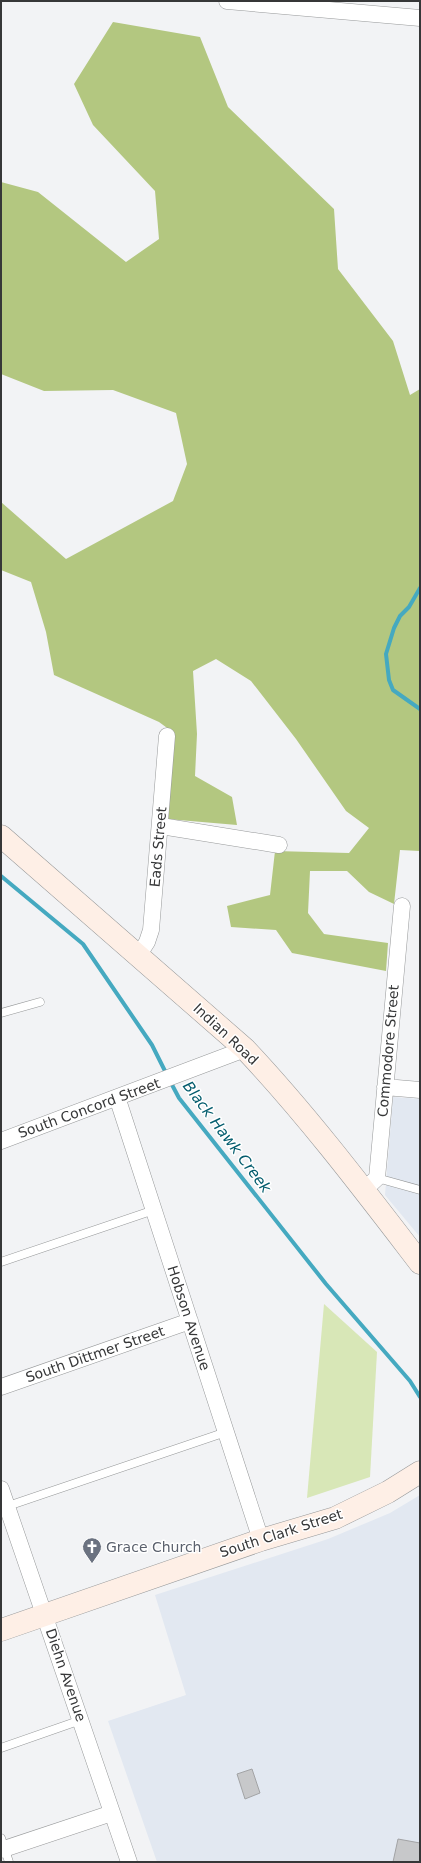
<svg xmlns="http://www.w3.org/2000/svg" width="421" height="1863" font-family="'DejaVu Sans',sans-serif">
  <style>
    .built { fill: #e2e8f1 }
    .green { fill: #d8e7b7 }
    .forest { fill: #b3c780 }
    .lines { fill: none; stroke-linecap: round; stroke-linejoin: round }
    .stream { stroke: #45a9c0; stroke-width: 4 }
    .building { fill: #c7c8ca; stroke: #a2a3a5 }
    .lane-casing { stroke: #97999a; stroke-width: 9 }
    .street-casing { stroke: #97999a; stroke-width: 17 }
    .secondary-casing { stroke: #97999a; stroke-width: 23 }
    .lane { stroke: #fff; stroke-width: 8 }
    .street { stroke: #fff; stroke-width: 16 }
    .secondary { stroke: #feefe6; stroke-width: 22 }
    .labels { text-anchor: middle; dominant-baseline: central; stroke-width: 3; stroke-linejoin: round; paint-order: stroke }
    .street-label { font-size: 14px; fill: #363738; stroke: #fff }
    .worship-label { font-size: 14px; fill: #5b616d; stroke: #fff; text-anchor: start }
    .water-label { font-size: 15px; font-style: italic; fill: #035c6d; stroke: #fff }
  </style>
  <rect width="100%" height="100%" fill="#f2f3f5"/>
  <path class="built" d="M 393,1097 L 420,1099 L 420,1237 L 385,1195 Z
    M 420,1495 L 420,1862 L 157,1862 L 108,1721 L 186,1695 L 155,1595 L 328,1539 L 390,1513 Z"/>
  <path class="green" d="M 324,1304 L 377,1352 L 370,1477 L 307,1498 Z"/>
  <path class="forest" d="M 113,22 L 200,37 L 228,107 L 334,209 L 338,269 L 393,341 L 410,395 L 420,389 L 420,851 L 400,850 L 394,904 L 369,892 L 347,871 L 310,871 L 308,913 L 324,934 L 388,943 L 386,971 L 292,953 L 276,930 L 231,927 L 227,906 L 270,895 L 275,851 L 349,853 L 369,828 L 346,811 L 296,739 L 251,681 L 216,659 L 193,671 L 197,734 L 195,776 L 232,797 L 237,825 L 167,819 L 174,733 L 159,722 L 54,675 L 46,632 L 31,582 L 1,570 L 1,502 L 66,559 L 173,501 L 187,464 L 176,413 L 113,390 L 44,391 L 1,374 L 1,182 L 38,192 L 126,262 L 159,239 L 155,191 L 93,125 L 74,84 Z"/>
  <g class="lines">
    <path class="stream" d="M 420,588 L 409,607 L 400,616 L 394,628 L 386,654 L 389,680 L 393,690 L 420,709
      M 1,876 L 83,944 L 152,1045 L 167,1075
      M 170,1081 L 179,1098 L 326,1284 L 410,1381 L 420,1397"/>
  </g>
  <path class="building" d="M 252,1769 L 260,1793 L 245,1799 L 237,1774 Z
    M 398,1839 L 420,1843 L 420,1862 L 393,1862 Z"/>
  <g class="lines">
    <defs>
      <path id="lane" d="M 1,1013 L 40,1002
        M 377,1178 L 420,1190
        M 1,1262 L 154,1210
        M 5,1507 L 226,1432
        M 1,1748 L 81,1720
        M 1,1838 L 9,1862"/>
      <path id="street" d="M 227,1 L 420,18
        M 161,826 L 279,845
        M 138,956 L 147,942 L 151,930 L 167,736
        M 385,1087 L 420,1090
        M 117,1097 L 261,1540
        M 1,1141 L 245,1049
        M 364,1190 L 377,1178 L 402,906
        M 1,1387 L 190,1321
        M 1,1489 L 129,1862
        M 1,1850 L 112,1813"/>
      <path id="secondary" d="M 1,836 L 245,1049 C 308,1116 364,1190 420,1263
        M 1,1630 L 261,1540 L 335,1518 L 388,1492 L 420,1472"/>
    </defs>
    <use href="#lane" class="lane-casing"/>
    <use href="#street" class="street-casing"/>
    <use href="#secondary" class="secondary-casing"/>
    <use href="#lane" class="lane"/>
    <use href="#street" class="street"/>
    <use href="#secondary" class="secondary"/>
  </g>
  <defs>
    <symbol id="church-pin" viewBox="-11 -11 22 30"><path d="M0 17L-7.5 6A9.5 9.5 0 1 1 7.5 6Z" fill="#6b7280" stroke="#fff"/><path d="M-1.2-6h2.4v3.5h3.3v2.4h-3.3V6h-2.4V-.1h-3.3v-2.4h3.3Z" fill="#fff"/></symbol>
  </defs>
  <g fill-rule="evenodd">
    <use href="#church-pin" x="81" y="1536" width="22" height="30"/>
  </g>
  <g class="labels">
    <g class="street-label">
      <text transform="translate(158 847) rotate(-85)">Eads Street</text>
      <text transform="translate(226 1034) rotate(43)">Indian Road</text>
      <text transform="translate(388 1051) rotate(-85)">Commodore Street</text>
      <text transform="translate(89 1108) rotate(-20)">South Concord Street</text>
      <text transform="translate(189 1318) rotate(72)">Hobson Avenue</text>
      <text transform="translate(95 1354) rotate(-19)">South Dittmer Street</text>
      <text transform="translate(281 1533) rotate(-18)">South Clark Street</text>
      <text transform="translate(66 1675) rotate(71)">Diehn Avenue</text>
    </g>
    <g class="worship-label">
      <text x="106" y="1547">Grace Church</text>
    </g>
    <g class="water-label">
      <text transform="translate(227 1137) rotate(53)">Black Hawk Creek</text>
    </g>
  </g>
  <rect width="421" height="1863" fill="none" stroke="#363738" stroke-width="4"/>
</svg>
